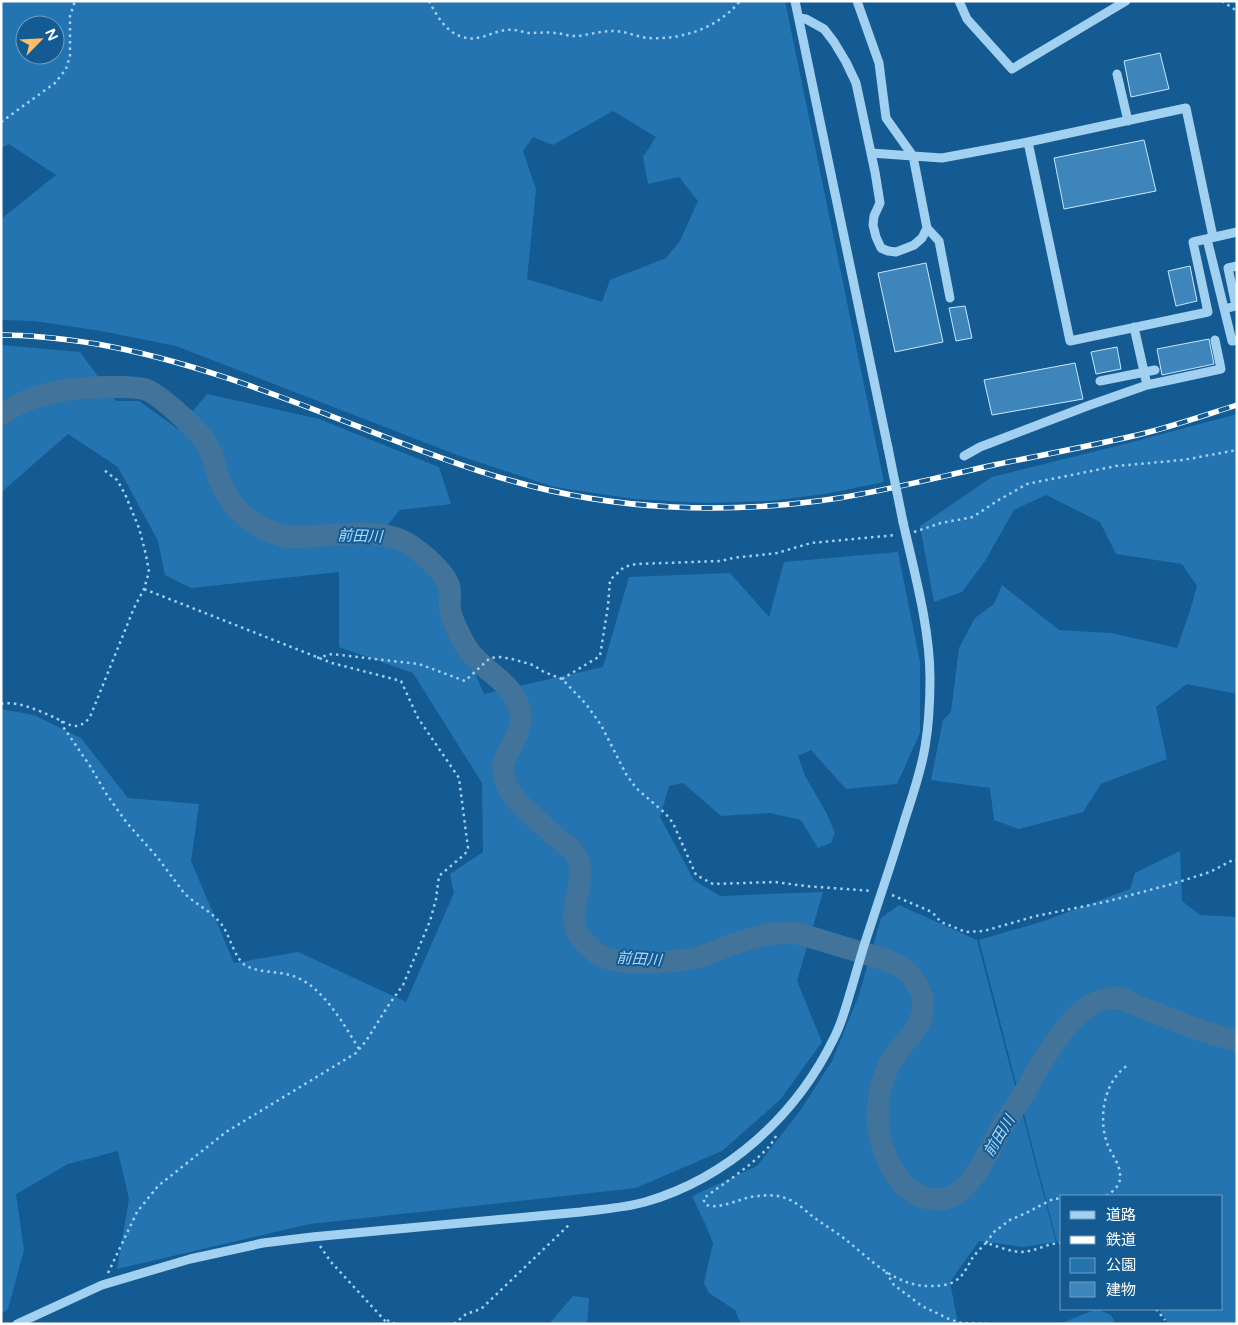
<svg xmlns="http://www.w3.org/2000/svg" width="1238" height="1325" font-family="'Varela Round','Noto Sans JP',sans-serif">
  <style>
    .green { fill: #2374b0; fill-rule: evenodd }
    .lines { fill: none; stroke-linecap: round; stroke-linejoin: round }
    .river { stroke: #41739b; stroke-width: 22 }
    .building { fill: #3d85bb; stroke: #c9e7fc }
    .path { stroke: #a2d0f1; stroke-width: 2.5; stroke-dasharray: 2.5 4; stroke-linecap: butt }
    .minor { stroke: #a2d0f1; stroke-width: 9 }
    .rail-casing { stroke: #fff; stroke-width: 5.5 }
    .rail { stroke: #145b93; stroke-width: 4; stroke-dasharray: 11; stroke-linecap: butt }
    .minor-bridge { stroke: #a2d0f1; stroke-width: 9 }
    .labels { text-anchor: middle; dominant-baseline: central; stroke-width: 4; stroke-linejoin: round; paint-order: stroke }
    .water-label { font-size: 15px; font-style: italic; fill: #aed9f8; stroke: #145b93 }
  </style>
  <rect width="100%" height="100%" fill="#145b93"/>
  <path class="green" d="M 1,1 L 785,1 L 884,482 L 825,494 L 770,501 L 704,503 L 635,499 L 554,487 L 457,455 L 176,346 L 101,331 L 34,321 L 1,320 L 1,219 L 56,175 L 9,144 L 1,148 ZM 25,25 L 55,25 L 55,55 L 25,55 ZM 613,111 L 656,137 L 643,157 L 648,184 L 679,177 L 698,201 L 680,241 L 666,258 L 610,280 L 602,302 L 527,279 L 536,189 L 523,151 L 533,137 L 553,145 Z
    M 1,345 L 80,352 L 116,401 L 139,401 L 178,429 L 207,394 L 319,419 L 439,467 L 451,504 L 400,510 L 387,526 L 438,586 L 484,694 L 603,667 L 629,577 L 730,573 L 769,617 L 784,562 L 898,552 L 920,662 L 920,733 L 897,784 L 846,789 L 811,750 L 798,756 L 805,776 L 826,812 L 835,833 L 831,843 L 818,848 L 801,820 L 770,813 L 721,816 L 683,783 L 669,786 L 660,817 L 694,880 L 720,896 L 823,892 L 797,981 L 822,1042 L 780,1100 L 722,1151 L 636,1188 L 310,1224 L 117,1269 L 129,1199 L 118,1151 L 68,1164 L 16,1194 L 24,1250 L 8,1309 L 1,1314 L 1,709 L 34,715 L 81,738 L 128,798 L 199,804 L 191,861 L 234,963 L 298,952 L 406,1002 L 454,893 L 450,874 L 483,852 L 482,783 L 413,673 L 339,647 L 339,572 L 191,588 L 165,575 L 158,541 L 118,467 L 68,434 L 4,490 L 1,498 Z
    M 1237,414 L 1237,694 L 1187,684 L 1156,707 L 1167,759 L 1101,784 L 1083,812 L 1019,829 L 994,820 L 990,788 L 931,780 L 943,720 L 951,712 L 959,648 L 975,618 L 994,604 L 1002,585 L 1059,630 L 1112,633 L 1177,648 L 1190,611 L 1197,586 L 1182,564 L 1116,554 L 1100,522 L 1046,495 L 1014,510 L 985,561 L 962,592 L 934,602 L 920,526 L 992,477 L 1125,444 Z
    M 1180,851 L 1182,901 L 1200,915 L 1237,917 L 1237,1324 L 1168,1324 L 1159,1309 L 1222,1309 L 1222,1196 L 1062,1196 L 1062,1244 L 1057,1242 L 979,940 L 1044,921 L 1130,889 L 1135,873 Z
    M 899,905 L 977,940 L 1056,1242 L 1023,1247 L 979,1241 L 950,1282 L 958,1324 L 741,1324 L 735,1310 L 709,1293 L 704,1283 L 713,1243 L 707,1228 L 692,1196 L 757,1166 L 800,1111 L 832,1061 L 859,995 L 881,918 Z
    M 573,1296 L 589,1298 L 587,1324 L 549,1324 Z
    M 1097,1309 L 1111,1315 L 1116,1324 L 1059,1324 Z"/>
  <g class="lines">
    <path class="river" d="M 1,415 C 8,411 14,406 21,403 C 49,390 79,387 110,387 C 121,387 133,386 144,389 C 157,392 196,428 204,440 C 213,451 214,466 219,478 C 230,510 256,530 288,537 C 320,538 372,527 401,540 C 416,547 441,568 448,583 C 452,591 449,602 450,610 C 451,617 462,641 467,648 C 481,671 509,678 519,707 C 526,727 510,746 503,764 C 503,773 505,783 510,791 C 524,812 553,833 573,851 C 593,878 565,907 577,932 C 581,939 593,953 601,956 C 627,967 672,963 699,957 C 709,954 718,950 728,946 C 749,939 772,931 794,933 C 817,938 838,946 860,952 C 875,957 892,960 905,970 C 913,976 917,983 921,993 C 932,1022 903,1040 890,1063 C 875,1091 874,1127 886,1156 C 894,1176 906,1192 926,1198 C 967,1210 986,1153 1002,1127 C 1009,1116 1017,1104 1024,1093 C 1042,1062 1071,1003 1111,998 C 1121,997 1129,1002 1138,1006 C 1157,1013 1175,1021 1194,1028 C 1208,1033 1223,1037 1237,1041"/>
  </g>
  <path class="building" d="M 1160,53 L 1169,89 L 1131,97 L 1124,61 Z
    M 1144,140 L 1156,191 L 1064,209 L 1054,158 Z
    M 926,263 L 943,342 L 895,352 L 878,273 Z
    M 1190,266 L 1197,301 L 1176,306 L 1168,271 Z
    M 965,306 L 972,338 L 956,341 L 949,308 Z
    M 1209,339 L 1214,364 L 1162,375 L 1157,349 Z
    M 1117,347 L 1121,369 L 1096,374 L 1091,352 Z
    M 1075,363 L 1083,399 L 992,415 L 984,380 Z"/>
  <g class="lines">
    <path class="path" d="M 429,1 C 437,16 445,31 462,37 C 482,43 495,28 513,30 C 518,30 523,32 528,33 C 537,33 546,32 555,33 C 561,33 567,36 574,36 C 586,36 599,31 611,31 C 624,30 636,37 648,38 C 682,40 718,28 740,1
      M 1222,1 L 1237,11
      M 1,122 L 55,83 L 66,69 L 70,56 L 70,16 L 75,1
      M 914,532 L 941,523 L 973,517 L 997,501 L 1027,484 L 1116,466 L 1183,460 L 1237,450
      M 317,658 L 332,654 L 419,664 L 465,681 L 490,658 L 499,657 L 512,659 L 533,665 L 544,672 L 562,679 L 586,704 L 601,725 L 626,774 L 636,788 L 665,813 L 673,823 L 696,875 L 713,884 L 775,882 L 805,886 L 872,891
      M 562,679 L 600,656 L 608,606 L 610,580 L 624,567 L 636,564 L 721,561 L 733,558 L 777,553 L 811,543 L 896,535
      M 1,704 C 20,699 55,718 72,726 C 82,726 85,723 90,717 L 134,608 L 144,589 L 149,572 L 146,555 L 139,528 L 125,494 L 117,480 L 104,470
      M 62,721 L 64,728 L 90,766 L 107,795 L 127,823 L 158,858 L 184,893 C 196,905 212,911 222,925 C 230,936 235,959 245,965 C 258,973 275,971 290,975 C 321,983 343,1023 359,1049
      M 892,895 L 932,912 L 941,922 L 966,932 L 984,931 L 1036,916 L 1105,902 L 1172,884 L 1210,872 L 1233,860 L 1237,860
      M 776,1136 C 767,1156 723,1184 704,1198 L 704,1203 C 714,1212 739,1199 751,1197 C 762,1195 775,1194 785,1198 C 798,1202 806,1212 816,1219 C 826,1226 836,1232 845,1239 C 871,1260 897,1288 933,1286 C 940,1286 949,1285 955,1281 C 964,1276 968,1265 973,1257 C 977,1252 982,1247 986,1243 C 997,1246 1010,1252 1022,1252 C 1036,1251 1048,1243 1062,1243
      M 1106,1196 C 1114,1191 1121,1185 1120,1175 C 1120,1163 1110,1153 1107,1143 C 1098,1117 1104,1081 1128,1065
      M 986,1243 L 994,1232 L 1010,1220 L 1026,1213 L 1053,1199 L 1062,1198
      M 320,1246 L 331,1262 L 388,1324
      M 886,1272 L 894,1285 L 922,1306 L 949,1319 L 961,1323 L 991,1324
      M 108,1273 L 137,1212 L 158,1186 L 226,1132 L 356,1053 L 366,1041 L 388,1006 L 403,985 L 430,921 L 436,899 L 439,876 L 465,854 L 468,848 L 459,778 L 418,718 L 401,681 L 332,663 L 144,589
      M 1156,1309 L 1165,1320
      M 387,1320 L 395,1324
      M 454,1324 L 466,1314 L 481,1309 L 571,1223"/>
    <path class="minor" d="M 795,1 L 888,448
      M 857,1 L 879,63 L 886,118 L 913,156 L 942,158 L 1028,142 L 1186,108 L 1213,237
      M 959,1 L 967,19 L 1012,69 L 1126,1
      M 799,18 L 806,19 L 824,29 L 834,42 L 846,62 L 856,83 L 875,172 L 880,203 L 874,216 L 873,225 L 876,237 L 881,248 L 888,251 L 896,252 L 904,249 L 914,245 L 922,238 L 927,228 L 913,156 L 871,153
      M 1117,74 L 1128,121
      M 1028,142 L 1070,341 L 1208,312 L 1193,242 L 1237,232
      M 927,228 L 939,241 L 950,298
      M 1207,239 L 1232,341 L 1237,340
      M 1224,309 L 1236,306 L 1228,268 L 1237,266
      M 1134,327 L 1147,385
      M 1100,381 L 1155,370
      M 964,456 L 980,447 L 1090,405 L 1147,385 L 1221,369 L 1215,340
      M 17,1324 L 102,1285 L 190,1259 L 263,1243 L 312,1237 L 581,1212 C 602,1209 624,1208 645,1202 C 728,1178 796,1116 834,1038 C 842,1023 846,1006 851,990 C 859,961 868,932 878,903 C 887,876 896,849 904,822 C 912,797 921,772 925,747 C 929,724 930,701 930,678 C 930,628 914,571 903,522"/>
    <defs>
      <path id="rail" d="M 1,335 C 33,335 65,339 97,344 C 198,362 292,401 388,438 C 428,453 468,469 509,480 C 615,511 729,515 839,498 C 888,490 939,477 989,466 C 1037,456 1085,447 1133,436 C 1168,428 1202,416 1237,405"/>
    </defs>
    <use href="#rail" class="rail-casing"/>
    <use href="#rail" class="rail"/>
    <path class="minor-bridge" d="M 888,448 L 903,522"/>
  </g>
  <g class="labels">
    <g class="water-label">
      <text transform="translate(360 536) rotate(2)">前田川</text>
      <text transform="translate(639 959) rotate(4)">前田川</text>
      <text transform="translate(999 1136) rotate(-59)">前田川</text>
    </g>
  </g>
  <rect width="1238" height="1325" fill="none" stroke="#ffffff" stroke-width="5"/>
  <rect x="1060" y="1195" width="162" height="115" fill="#145b93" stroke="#729dbe"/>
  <rect x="1070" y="1211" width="25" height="8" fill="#a2d0f1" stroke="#729dbe"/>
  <text x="1106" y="1220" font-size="15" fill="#ffffff">道路</text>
  <rect x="1070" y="1236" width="25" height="8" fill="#ffffff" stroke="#729dbe"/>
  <text x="1106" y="1245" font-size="15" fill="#ffffff">鉄道</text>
  <rect x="1070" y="1258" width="25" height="15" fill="#2374b0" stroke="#729dbe"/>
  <text x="1106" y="1270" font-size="15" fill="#ffffff">公園</text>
  <rect x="1070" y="1282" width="25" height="15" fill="#3d85bb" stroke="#729dbe"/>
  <text x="1106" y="1295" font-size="15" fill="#ffffff">建物</text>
  <g transform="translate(40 40) rotate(66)"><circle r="24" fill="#145b93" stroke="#729dbe"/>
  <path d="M0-4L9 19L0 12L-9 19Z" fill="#ffbe63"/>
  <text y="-8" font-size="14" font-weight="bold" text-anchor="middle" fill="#ffffff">N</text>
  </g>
</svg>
